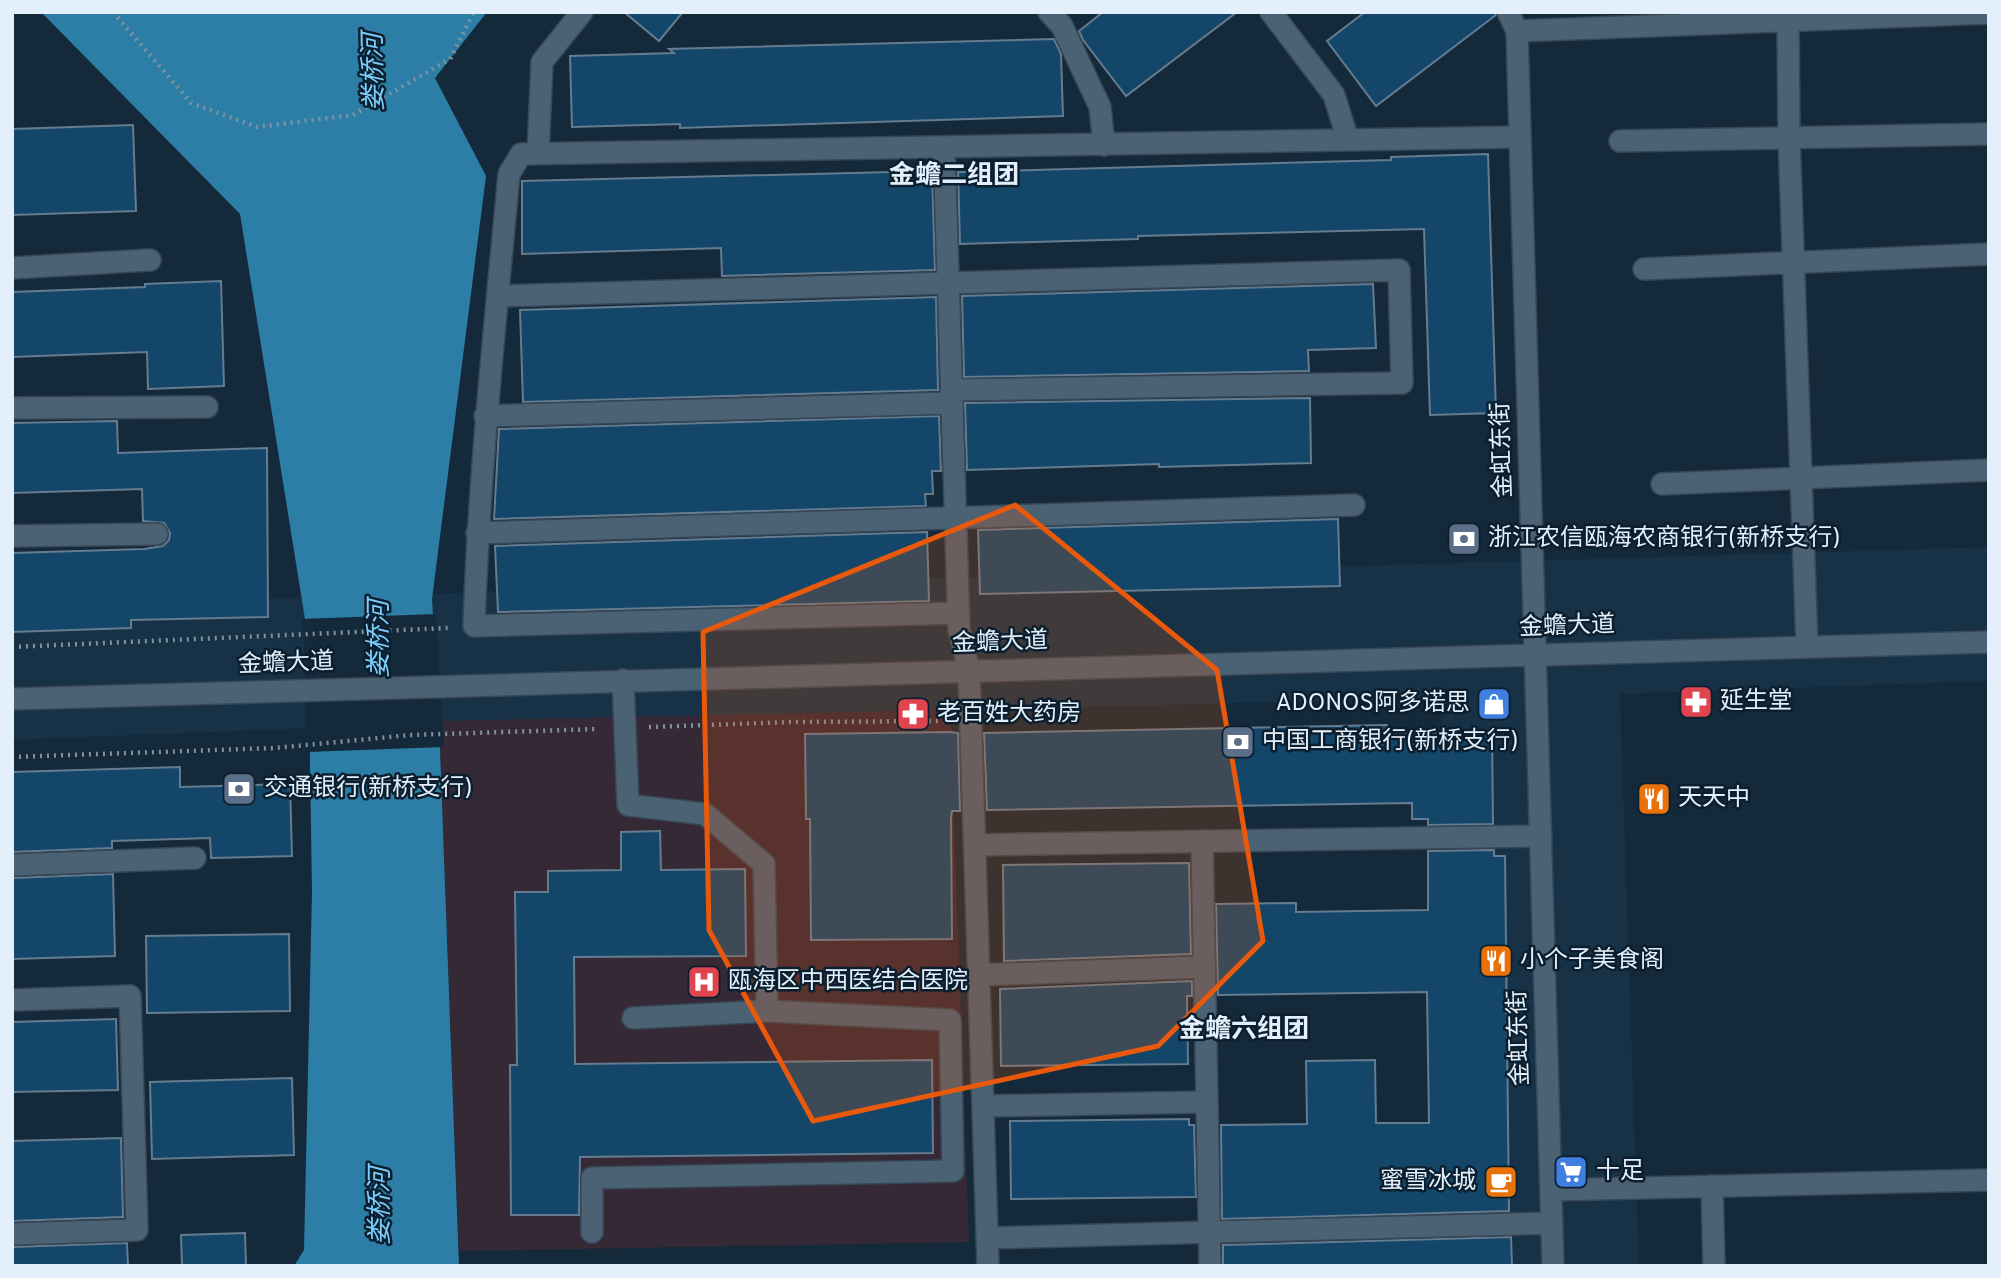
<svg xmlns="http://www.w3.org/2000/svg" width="2001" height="1278" font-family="Overpass,'Noto Sans SC',sans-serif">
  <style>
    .built { fill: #173247 }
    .medical { fill: #362936 }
    .water { fill: #2d7ea7 }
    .pier { fill: #142939 }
    .building { fill: #144669; stroke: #657c90; stroke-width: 2 }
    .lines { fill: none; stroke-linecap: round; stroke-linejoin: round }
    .minor-casing { stroke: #374755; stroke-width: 24 }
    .path { stroke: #81929f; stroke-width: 4.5; stroke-dasharray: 2 5; stroke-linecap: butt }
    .minor { stroke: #4b6174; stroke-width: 21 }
    .marked { fill: #e8590c; fill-opacity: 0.2; stroke: #e8590c; stroke-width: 5; stroke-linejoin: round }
    .labels { text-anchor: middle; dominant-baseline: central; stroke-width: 5; stroke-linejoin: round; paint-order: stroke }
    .street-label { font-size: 24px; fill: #e3f0fb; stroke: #0b1f2f }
    .poi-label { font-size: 24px; fill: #e3f0fb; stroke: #0b1f2f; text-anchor: start }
    .water-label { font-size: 26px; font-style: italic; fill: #7ccdfc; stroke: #0b1f2f }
    .neighbourhood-label { font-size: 26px; font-weight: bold; fill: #e3f0fb; stroke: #0b1f2f }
  </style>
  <rect width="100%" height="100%" fill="#142939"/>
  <path class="built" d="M 1989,547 L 1989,681 L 1620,694 L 1639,1266 L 1456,1266 L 1441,698 L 458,722 L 12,740 L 12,606 Z"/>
  <path class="medical" d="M 950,710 L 969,1242 L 459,1251 L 439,721 Z"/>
  <path class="water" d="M 41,12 L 487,12 L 435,78 L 486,176 L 432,599 L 439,721 L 459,1266 L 294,1266 L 304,1250 L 312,891 L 308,638 L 240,214 Z"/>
  <path class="pier" d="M 436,614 L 444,747 L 307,752 L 304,639 L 301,619 Z"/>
  <path class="building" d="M 624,12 L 683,12 L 659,41 Z
    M 1103,12 L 1237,12 L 1126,96 L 1083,40 L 1079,31 Z
    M 1365,12 L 1495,12 L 1496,15 L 1376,106 L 1327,41 Z
    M 1054,39 L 1061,54 L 1063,116 L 680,128 L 680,124 L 572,127 L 570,56 L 674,53 L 669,49 Z
    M 133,125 L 136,211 L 12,215 L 12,129 Z
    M 1488,154 L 1496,413 L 1430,415 L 1424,229 L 1138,236 L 1138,239 L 960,244 L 958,172 L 1391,160 L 1391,157 Z
    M 932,171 L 935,270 L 722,276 L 721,248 L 522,254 L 522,181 Z
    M 221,281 L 224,386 L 148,389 L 147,352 L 12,357 L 12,292 L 145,287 L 145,284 Z
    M 1373,284 L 1376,348 L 1308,350 L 1309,371 L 964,377 L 962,296 Z
    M 936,297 L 938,390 L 523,402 L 520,310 Z
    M 1310,398 L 1311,463 L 1159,467 L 1159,464 L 967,470 L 965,403 Z
    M 939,416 L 941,471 L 932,471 L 933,494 L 925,494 L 926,506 L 494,519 L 499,429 Z
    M 117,421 L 118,453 L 267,448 L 268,617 L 131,620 L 131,628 L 12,632 L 12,553 L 144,549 L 163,546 L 169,540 L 170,533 L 164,523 L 143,521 L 142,489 L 12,493 L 12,423 Z
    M 1338,519 L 1340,586 L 980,594 L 978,530 Z
    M 927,532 L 929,601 L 498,612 L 495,546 Z
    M 1387,725 L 1387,733 L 1492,732 L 1493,824 L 1428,825 L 1428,819 L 1412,819 L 1412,803 L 987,810 L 984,733 Z
    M 951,732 L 958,733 L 960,811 L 952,811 L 951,818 L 952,939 L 811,940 L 810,819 L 806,819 L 805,734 Z
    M 180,767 L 180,787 L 290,784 L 292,856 L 211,858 L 210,838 L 112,841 L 112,848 L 12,852 L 12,772 Z
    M 660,831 L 661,870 L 745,869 L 746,956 L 574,957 L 575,1064 L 932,1060 L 933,1153 L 580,1157 L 579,1215 L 511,1215 L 510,1065 L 517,1065 L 515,892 L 548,892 L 548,871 L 621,870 L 621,832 Z
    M 1494,850 L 1494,856 L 1505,856 L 1509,1211 L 1222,1219 L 1221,1125 L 1307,1124 L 1306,1061 L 1375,1060 L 1376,1123 L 1429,1123 L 1427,992 L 1218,995 L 1216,904 L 1296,903 L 1296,912 L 1428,910 L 1428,851 Z
    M 1189,863 L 1191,954 L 1004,961 L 1003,865 Z
    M 113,874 L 115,956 L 12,959 L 12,878 Z
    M 289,934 L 290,1011 L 147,1013 L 146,936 Z
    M 1192,981 L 1192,996 L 1187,996 L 1188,1064 L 1001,1066 L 1000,989 Z
    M 116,1019 L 118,1090 L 12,1092 L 12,1022 Z
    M 292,1078 L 294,1155 L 152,1159 L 150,1082 Z
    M 1189,1119 L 1189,1125 L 1194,1125 L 1196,1197 L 1011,1199 L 1010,1121 Z
    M 121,1138 L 123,1217 L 12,1221 L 12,1141 Z
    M 245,1233 L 246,1266 L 182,1266 L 181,1235 Z
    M 1511,1237 L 1512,1266 L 1223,1266 L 1223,1245 Z
    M 127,1243 L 128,1266 L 12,1266 L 12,1247 Z"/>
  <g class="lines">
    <defs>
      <path id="minor" d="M 1049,12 L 1062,26 L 1100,107 L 1104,145
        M 1271,12 L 1334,95 L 1348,140
        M 1508,12 L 1517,31 L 1553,1266
        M 1788,20 L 1789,137 L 1807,647
        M 1517,31 L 1989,13
        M 1620,141 L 1989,134
        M 944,147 L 959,630 L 969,671 L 988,1266
        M 538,154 L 542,62 L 582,12
        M 12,268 L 150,260
        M 1644,269 L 1989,254
        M 498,296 L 1399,270 L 1402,383 L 951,390
        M 12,408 L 207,407
        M 485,416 L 952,403
        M 1662,484 L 1989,470
        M 477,533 L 1354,505
        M 12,536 L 157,534
        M 958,613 L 474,626 C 479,475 495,325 509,174 L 521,154 L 1520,137
        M 623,680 L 628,805 L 705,814 L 764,864 L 767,1011
        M 12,699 L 1989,642
        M 975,845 L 1541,836
        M 12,865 L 195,858
        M 978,975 L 1204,967
        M 12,1000 L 130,996 L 137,1230 L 12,1234
        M 1207,1102 L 1210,1266
        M 983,1106 L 1207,1102 L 1202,841
        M 1712,1186 L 1714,1266
        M 1551,1190 L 1989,1180
        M 592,1232 L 592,1178 L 953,1171 L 950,1020 L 767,1011 L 633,1018
        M 987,1238 L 1552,1223"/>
    </defs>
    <use href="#minor" class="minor-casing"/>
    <path class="path" d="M 113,12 L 191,103 L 257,127 L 353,115 L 450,59 L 474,12
      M 12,647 L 448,628
      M 649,727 L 791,722 L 945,721
      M 12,757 L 275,748 L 410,735 L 598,729"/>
    <use href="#minor" class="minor"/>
  </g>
  <path class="marked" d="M 1015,505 L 1217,670 L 1263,941 L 1158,1046 L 813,1121 L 709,930 L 703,632 Z"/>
  <defs>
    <symbol id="bank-square" viewBox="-11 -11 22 22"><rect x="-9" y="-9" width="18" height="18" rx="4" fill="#5c6f8a" stroke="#0b1f2f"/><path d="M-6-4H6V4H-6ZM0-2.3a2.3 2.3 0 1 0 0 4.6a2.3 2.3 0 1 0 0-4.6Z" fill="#fff"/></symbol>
    <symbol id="pharmacy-square" viewBox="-11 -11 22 22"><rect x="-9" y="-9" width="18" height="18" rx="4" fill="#e0444e" stroke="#0b1f2f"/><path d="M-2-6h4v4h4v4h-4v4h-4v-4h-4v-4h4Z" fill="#fff"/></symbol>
    <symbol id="shop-square" viewBox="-11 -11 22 22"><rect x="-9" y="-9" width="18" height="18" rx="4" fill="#3f7fe0" stroke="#0b1f2f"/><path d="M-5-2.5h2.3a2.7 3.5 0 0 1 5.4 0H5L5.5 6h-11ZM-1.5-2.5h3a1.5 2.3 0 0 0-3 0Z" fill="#fff"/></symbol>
    <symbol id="restaurant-square" viewBox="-11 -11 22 22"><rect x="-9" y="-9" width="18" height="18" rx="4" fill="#e8710a" stroke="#0b1f2f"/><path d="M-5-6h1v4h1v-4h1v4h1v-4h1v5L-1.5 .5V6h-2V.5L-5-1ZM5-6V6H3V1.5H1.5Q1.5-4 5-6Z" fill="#fff"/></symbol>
    <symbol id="hospital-square" viewBox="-11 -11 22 22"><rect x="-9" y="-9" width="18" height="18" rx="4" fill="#e0444e" stroke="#0b1f2f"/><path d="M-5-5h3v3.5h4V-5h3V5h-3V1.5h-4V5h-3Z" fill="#fff"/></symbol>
    <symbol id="supermarket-square" viewBox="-11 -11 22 22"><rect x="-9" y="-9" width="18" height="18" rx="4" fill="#3f7fe0" stroke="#0b1f2f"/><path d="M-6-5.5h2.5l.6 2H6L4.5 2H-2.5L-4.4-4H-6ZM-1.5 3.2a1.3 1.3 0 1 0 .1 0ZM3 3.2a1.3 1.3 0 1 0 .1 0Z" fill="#fff"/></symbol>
    <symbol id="cafe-square" viewBox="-11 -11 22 22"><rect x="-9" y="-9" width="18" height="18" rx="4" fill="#e8710a" stroke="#0b1f2f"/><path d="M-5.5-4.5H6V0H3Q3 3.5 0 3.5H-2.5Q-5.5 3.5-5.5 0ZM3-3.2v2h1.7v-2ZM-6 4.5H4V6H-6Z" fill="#fff"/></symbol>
  </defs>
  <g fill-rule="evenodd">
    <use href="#bank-square" x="1445" y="520" width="38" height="38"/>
    <use href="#pharmacy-square" x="1677" y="683" width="38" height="38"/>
    <use href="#shop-square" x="1475" y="685" width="38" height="38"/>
    <use href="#pharmacy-square" x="894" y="695" width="38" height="38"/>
    <use href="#bank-square" x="1219" y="723" width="38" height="38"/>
    <use href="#bank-square" x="220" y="770" width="38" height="38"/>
    <use href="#restaurant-square" x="1635" y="780" width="38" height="38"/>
    <use href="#restaurant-square" x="1477" y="942" width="38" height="38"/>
    <use href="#hospital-square" x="685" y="963" width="38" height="38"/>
    <use href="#supermarket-square" x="1552" y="1153" width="38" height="38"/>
    <use href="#cafe-square" x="1482" y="1163" width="38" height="38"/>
  </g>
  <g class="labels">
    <g class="street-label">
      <text transform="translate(1503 450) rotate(-92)">金虹东街</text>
      <text transform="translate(1567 627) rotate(-2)">金蟾大道</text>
      <text transform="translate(1000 643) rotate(-2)">金蟾大道</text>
      <text transform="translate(286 664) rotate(-2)">金蟾大道</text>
      <text transform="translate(1520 1038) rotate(-92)">金虹东街</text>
    </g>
    <g class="poi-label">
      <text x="1488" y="539">浙江农信瓯海农商银行(新桥支行)</text>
      <text x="1720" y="702">延生堂</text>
      <text x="1470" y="704" text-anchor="end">ADONOS阿多诺思</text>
      <text x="937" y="714">老百姓大药房</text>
      <text x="1262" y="742">中国工商银行(新桥支行)</text>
      <text x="264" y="789">交通银行(新桥支行)</text>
      <text x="1678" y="799">天天中</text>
      <text x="1520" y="961">小个子美食阁</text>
      <text x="728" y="982">瓯海区中西医结合医院</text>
      <text x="1596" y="1172">十足</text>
      <text x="1476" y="1182" text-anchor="end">蜜雪冰城</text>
    </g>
    <g class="water-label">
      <text transform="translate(375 72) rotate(-91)">娄桥河</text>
      <text transform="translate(380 639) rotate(-90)">娄桥河</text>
      <text transform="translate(381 1206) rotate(-90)">娄桥河</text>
    </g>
    <g class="neighbourhood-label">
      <text x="954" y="176">金蟾二组团</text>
      <text x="1244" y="1030">金蟾六组团</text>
    </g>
  </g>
  <rect width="2001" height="1278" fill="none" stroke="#e3f0fb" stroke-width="28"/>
</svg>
